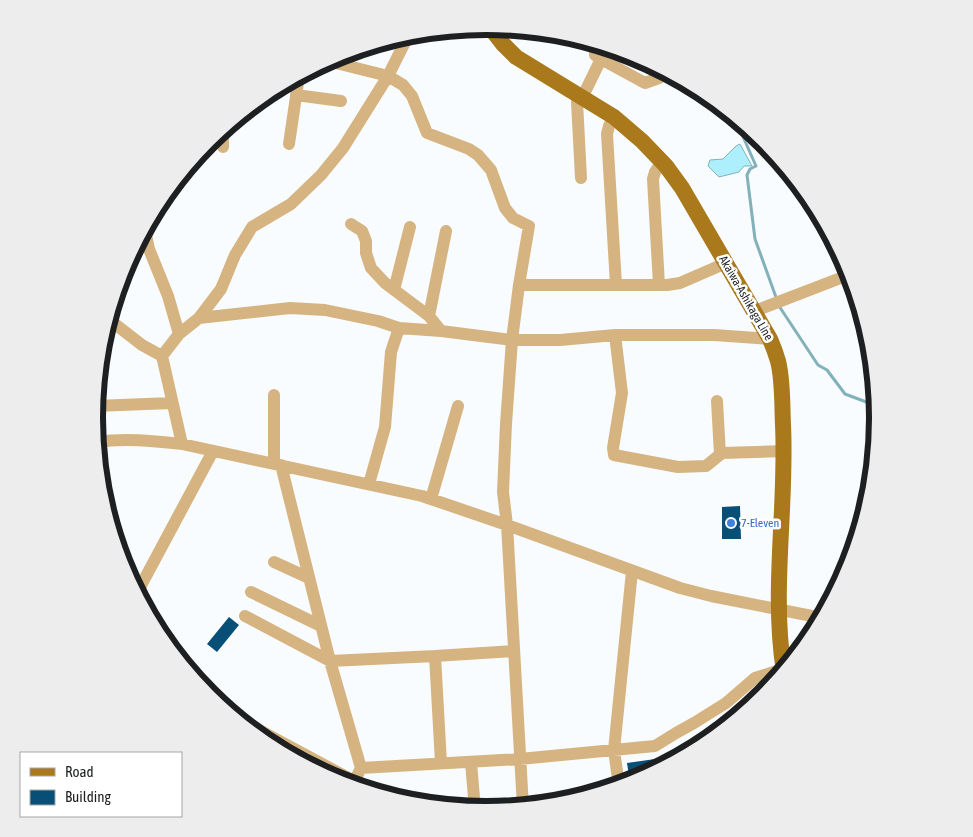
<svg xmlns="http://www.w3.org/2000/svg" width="973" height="837" font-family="'Asap Condensed',sans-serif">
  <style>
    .water { fill: #adeffc; stroke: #82b1ba }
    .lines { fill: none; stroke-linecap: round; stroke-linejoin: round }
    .stream { stroke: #82b1ba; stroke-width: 3 }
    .building { fill: #074f76 }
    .minor { stroke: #d6b481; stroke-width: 12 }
    .major { stroke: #a9791c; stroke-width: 16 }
    .shop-dot { fill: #3f7fe0; stroke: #fff; stroke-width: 2 }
    .labels { text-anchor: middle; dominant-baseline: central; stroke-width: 5; stroke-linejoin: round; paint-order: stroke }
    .street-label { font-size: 12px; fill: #1d1f20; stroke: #fff }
    .shop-label { font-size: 12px; fill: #366cbe; stroke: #fff; text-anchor: start }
    .rim { fill: none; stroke: #1d1f20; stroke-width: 6 }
  </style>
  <rect width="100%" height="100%" fill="#f9fcfe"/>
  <path class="water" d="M 740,144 L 752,166 L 744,166 L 739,172 L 719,177 L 708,166 L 710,160 L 723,159 L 736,146 Z"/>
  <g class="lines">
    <path class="stream" d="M 739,121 L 741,132 L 756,166 L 750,169 L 747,175 L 755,239 L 777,300
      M 779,306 L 818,365 L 827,370 L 845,394 L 877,406"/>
  </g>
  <path class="building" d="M 740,506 L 741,539 L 722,539 L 722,507 Z
    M 229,617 L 239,625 L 217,652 L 207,644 Z
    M 662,758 L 663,767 L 636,781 L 630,783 L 627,763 Z"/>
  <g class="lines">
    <path class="minor" d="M 601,59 L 645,83 L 659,78 L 658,68
      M 328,61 L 388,76 L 403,85 L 412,96 L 427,133 L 469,149 L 478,155 L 491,170 L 505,208 L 513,218 L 529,226 L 519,285 L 512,340 L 506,424 L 503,492 L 507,525 L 523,807
      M 296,95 L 341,101
      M 614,117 L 609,126 L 607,134 L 616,285
      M 223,130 L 223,147
      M 289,144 L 299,76
      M 581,178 L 577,102 L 582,98 L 601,59 L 595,55 L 595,44
      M 351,224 L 362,231 L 366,241 L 366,253 L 371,268 L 385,283 L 429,316 L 441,331
      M 145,230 L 149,249 L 168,296 L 179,334
      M 519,285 L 667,285 L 680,283 L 726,263
      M 659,285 L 653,179 L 655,172 L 662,162
      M 394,290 L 410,227
      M 755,311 L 851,274
      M 429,316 L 446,231
      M 109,318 L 111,321 L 142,345 L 162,356
      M 199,318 L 290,308 L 325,310 L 378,321 L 399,328 L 441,331 L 512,340 L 560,340 L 615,335 L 714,335 L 770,339
      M 615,335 L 622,393 L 613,448 L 614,455 L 678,467 L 706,466 L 722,453 L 784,451
      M 717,401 L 720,455
      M 95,406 L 172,403
      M 97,442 C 125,438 153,441 182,444 L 422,496 L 507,525 L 680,588 L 711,596 L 822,618
      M 182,444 L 162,356 L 179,334 L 199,318 L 221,289 L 235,255 L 252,227 L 291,204 L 321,175 L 343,148 L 388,76 L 409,34
      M 274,464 L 274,395
      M 281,465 L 330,661 L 361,768 L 352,786
      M 369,484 L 385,427 L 391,352 L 399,328
      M 431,499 L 458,406
      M 274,562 L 309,578
      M 251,592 L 321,626
      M 137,593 L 213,451
      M 245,616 L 330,661 L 435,656 L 441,763
      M 435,656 L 514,651
      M 235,717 L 354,781
      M 471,762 L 475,810
      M 361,768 L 520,759 L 655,746 L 676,733 L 694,723 L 726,703 L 755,678 L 783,669
      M 619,786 L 614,750 L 632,571"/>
    <path class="major" d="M 489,26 L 503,44 L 516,57 L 614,117 L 642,141 L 666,166 L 682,188 L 770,339 C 773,346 776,354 778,361 C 783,380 782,405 783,425 C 787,507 771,590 784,672"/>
  </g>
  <circle class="shop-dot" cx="731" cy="523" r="5"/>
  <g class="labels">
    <g class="street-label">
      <text transform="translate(746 298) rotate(60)">Akaiwa-Ashikaga Line</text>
    </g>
    <g class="shop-label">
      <text x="741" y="523">7-Eleven</text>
    </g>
  </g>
  <path d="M0 0H973V837H0ZM103 418a383 383 0 1 1 766 0a383 383 0 1 1-766 0Z" fill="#ededed" fill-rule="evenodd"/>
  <path class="rim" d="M103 418a383 383 0 1 1 766 0a383 383 0 1 1-766 0Z"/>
  <rect x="20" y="752" width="162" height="65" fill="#ffffff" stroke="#a5a5a6"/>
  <rect x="30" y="768" width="25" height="8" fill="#a9791c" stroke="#a5a5a6"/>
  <text x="65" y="777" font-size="15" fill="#1d1f20">Road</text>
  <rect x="30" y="790" width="25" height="15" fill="#074f76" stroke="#a5a5a6"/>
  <text x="65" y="802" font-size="15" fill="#1d1f20">Building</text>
</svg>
